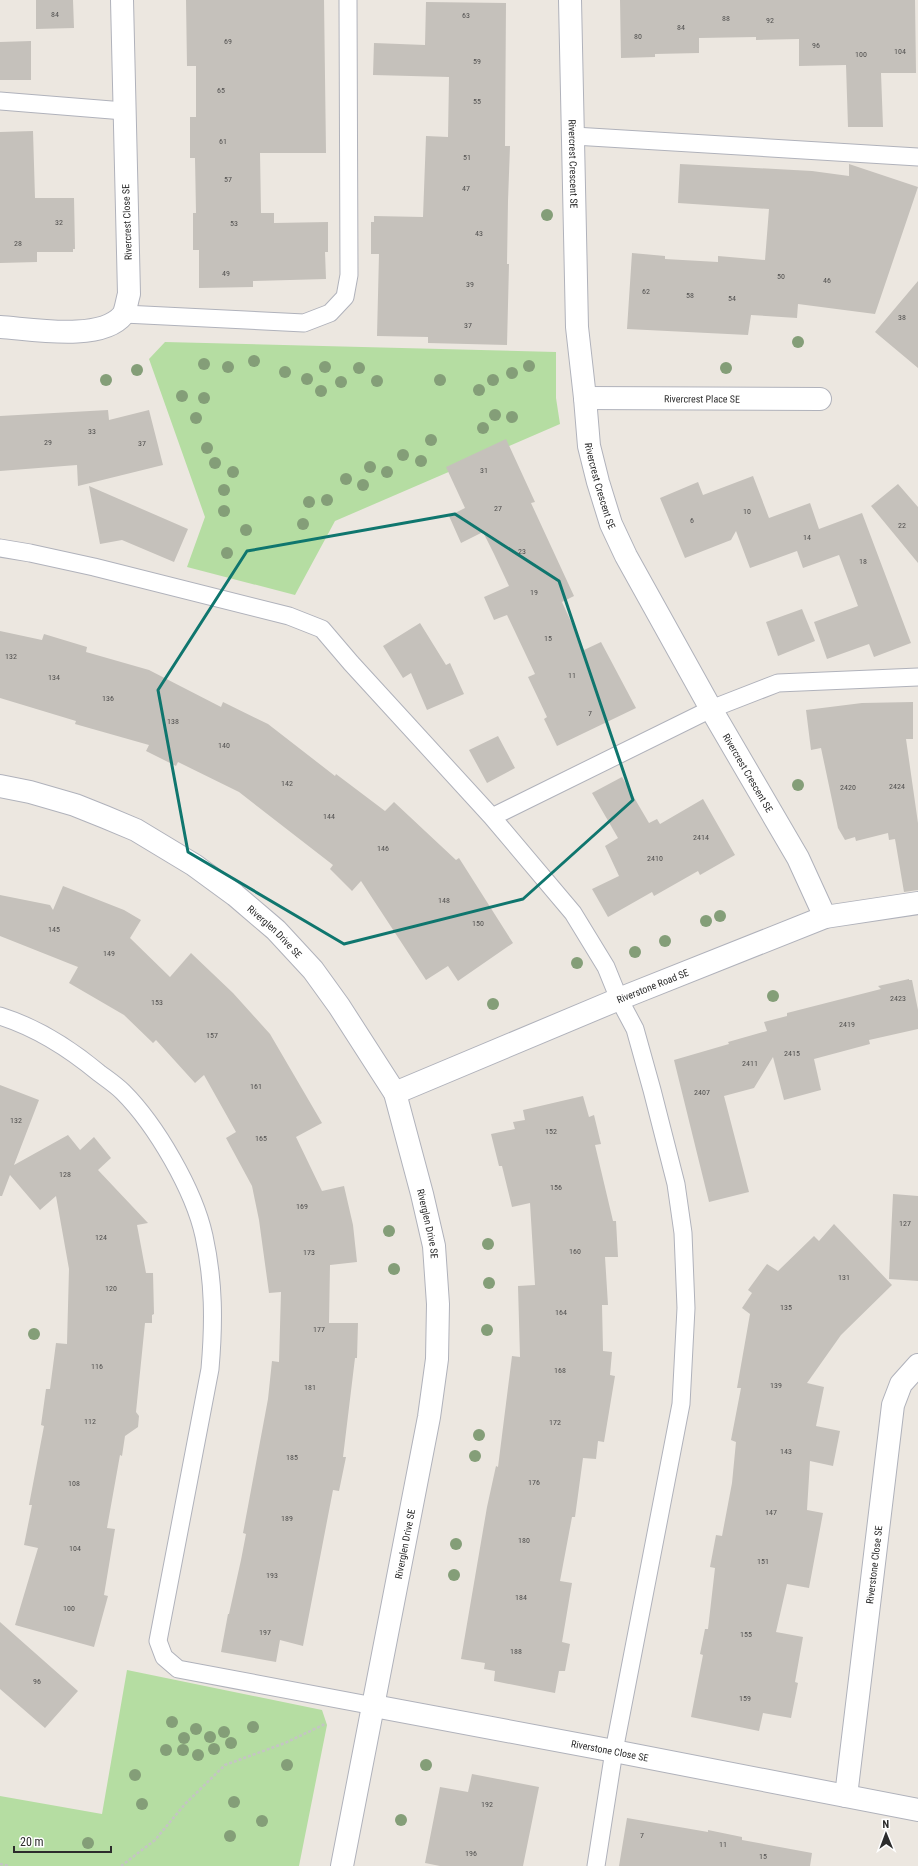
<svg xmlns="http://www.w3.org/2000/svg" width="918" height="1866" font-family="'Roboto Condensed',sans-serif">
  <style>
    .green { fill: #b5dda2 }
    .building { fill: #c5c1bb }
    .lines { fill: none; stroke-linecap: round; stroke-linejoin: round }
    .service-casing { stroke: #b0b2bb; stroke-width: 19 }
    .minor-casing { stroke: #b0b2bb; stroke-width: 24 }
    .tertiary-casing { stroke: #b0b2bb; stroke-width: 24 }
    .path { stroke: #c4c4c4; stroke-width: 2.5; stroke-dasharray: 3 2; stroke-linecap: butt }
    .service { stroke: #fff; stroke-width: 17 }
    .minor { stroke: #fff; stroke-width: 22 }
    .tertiary { stroke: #fff; stroke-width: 22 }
    .tree { fill: #849e78 }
    .marked { fill: none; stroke: #0f766e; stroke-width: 3; stroke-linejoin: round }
    .labels { text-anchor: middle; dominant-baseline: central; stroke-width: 3; stroke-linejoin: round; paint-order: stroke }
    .number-label { font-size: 8px; fill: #525150 }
    .street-label { font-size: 10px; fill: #2c2c2c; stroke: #fff }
  </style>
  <rect width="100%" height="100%" fill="#ece7e0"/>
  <path class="green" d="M 165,342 L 556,352 L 556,398 L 560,424 L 335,521 L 295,595 L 187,567 L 205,517 L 149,359 Z
    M 127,1670 L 322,1710 L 327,1725 L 299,1866 L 0,1866 L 0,1796 L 102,1814 Z"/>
  <path class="building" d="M 36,0 L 73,0 L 74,28 L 36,29 Z
    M 186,0 L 324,0 L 326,153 L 260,153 L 261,213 L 274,213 L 274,223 L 328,222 L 328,252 L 325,252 L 326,279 L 253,281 L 253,287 L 199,288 L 199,250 L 193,250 L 193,213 L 196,213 L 195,158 L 190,158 L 190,117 L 196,117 L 196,66 L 187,66 Z
    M 620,0 L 915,0 L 916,73 L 881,73 L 883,127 L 848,127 L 846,65 L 799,66 L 799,39 L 756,40 L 756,37 L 699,38 L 699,53 L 655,54 L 655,57 L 621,58 Z
    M 426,2 L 506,3 L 505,146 L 510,146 L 508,201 L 507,264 L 509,264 L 507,345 L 428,343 L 428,337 L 377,336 L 379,254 L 371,254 L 371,222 L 374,222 L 374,216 L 423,217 L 426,136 L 448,137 L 449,77 L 373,75 L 374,43 L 425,45 Z
    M 31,41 L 31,80 L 0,80 L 0,42 Z
    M 33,131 L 35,198 L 74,198 L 75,249 L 73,249 L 73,252 L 37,252 L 37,262 L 0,263 L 0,132 Z
    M 680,164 L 812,171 L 849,176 L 849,164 L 918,187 L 875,314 L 798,304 L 797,318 L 751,315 L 748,335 L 627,329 L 632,253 L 665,256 L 665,259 L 718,262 L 718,256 L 765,260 L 769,209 L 678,203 Z
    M 918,281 L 918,368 L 875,332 Z
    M 108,410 L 109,420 L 149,410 L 163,465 L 78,486 L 77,465 L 0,471 L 0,416 Z
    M 506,439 L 535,502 L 531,503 L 574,596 L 562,602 L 584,650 L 601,642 L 636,708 L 557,746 L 544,719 L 547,717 L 528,677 L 535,674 L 507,615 L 494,620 L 484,597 L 509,586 L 494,554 L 483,532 L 461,543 L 449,516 L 465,508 L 446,467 Z
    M 753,476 L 769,518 L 810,503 L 819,529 L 862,513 L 911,643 L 874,657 L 869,644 L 827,659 L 814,622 L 858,606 L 839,555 L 803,568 L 797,551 L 750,568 L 736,531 L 731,540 L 685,558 L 660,498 L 698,482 L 703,495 Z
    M 898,484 L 918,507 L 918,563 L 871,506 Z
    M 89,486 L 188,529 L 174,562 L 122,540 L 100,544 Z
    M 802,609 L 815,641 L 778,656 L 766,622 Z
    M 420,623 L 446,665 L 450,663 L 464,694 L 427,710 L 411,673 L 403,678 L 383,646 Z
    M 0,631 L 42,640 L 44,634 L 87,647 L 86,652 L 149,670 L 221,707 L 223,702 L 268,724 L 335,776 L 336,774 L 385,811 L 394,802 L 456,860 L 459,858 L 513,943 L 458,981 L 448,966 L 426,980 L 361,881 L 352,891 L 330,869 L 333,865 L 239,792 L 178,762 L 176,766 L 146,751 L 149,745 L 75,724 L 76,721 L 0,698 Z
    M 913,702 L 913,739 L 906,739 L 918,823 L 918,890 L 904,892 L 895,839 L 889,840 L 888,833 L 856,841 L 855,837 L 845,840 L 838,828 L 821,748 L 811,750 L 806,710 L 862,703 Z
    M 498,736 L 515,768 L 487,783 L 469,750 Z
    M 622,777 L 649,823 L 657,819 L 660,824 L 703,799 L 735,855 L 700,875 L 698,871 L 654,896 L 652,892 L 608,917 L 592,889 L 619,876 L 605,846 L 618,838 L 592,793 Z
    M 63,886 L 124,910 L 141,920 L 130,938 L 170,977 L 191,953 L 233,993 L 270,1034 L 322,1123 L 296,1137 L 322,1191 L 344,1186 L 353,1225 L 357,1262 L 330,1265 L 329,1323 L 358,1323 L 357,1358 L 355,1358 L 343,1457 L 346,1457 L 339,1491 L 333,1490 L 303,1646 L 280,1640 L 276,1662 L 221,1652 L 228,1614 L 229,1614 L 241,1560 L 246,1534 L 243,1533 L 268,1399 L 272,1361 L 279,1362 L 281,1292 L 269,1293 L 259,1220 L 252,1186 L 226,1138 L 236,1132 L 204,1075 L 195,1083 L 156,1040 L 153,1043 L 124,1015 L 69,983 L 78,967 L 0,936 L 0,895 L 50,905 L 53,910 Z
    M 909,979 L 909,980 L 912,980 L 918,1010 L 918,1029 L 869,1040 L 870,1044 L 814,1059 L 821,1090 L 784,1100 L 773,1057 L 754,1088 L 724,1096 L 749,1192 L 709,1202 L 674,1060 L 729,1044 L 728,1042 L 767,1031 L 764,1022 L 787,1016 L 787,1013 L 881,989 L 878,986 Z
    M 0,1085 L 39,1100 L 14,1165 L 68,1135 L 80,1150 L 94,1137 L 111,1158 L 98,1170 L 148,1223 L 137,1225 L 146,1273 L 153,1273 L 154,1314 L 152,1315 L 152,1323 L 145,1323 L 136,1412 L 139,1416 L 138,1427 L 125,1436 L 122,1456 L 120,1455 L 107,1528 L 115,1529 L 104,1595 L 108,1596 L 94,1647 L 15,1625 L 38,1548 L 24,1545 L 32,1505 L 29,1505 L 44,1426 L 41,1425 L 46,1389 L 50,1389 L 56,1343 L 67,1344 L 69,1269 L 56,1196 L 40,1210 L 10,1175 L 2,1196 L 0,1196 Z
    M 583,1096 L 589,1117 L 594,1115 L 601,1144 L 595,1145 L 613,1221 L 616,1221 L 618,1257 L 605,1257 L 608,1305 L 602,1305 L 603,1351 L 612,1352 L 610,1375 L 615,1376 L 604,1442 L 598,1441 L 596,1459 L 583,1458 L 575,1517 L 572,1517 L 560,1581 L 572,1583 L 562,1642 L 570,1644 L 565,1671 L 559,1671 L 555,1693 L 494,1681 L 495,1671 L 484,1669 L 485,1663 L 461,1659 L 487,1507 L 496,1466 L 498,1467 L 512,1356 L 520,1357 L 518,1286 L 535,1285 L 530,1203 L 512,1207 L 502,1166 L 499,1166 L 491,1134 L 515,1129 L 513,1122 L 525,1120 L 523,1110 Z
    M 893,1194 L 918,1196 L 918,1281 L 889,1279 Z
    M 834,1224 L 892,1285 L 841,1335 L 807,1383 L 824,1387 L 816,1426 L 840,1431 L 833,1466 L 810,1461 L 807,1510 L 823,1513 L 809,1588 L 787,1584 L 776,1632 L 803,1637 L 795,1682 L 798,1683 L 791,1718 L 763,1713 L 759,1731 L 691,1717 L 703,1655 L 700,1654 L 705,1629 L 708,1629 L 715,1568 L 710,1567 L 716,1535 L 722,1536 L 732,1483 L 736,1442 L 731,1440 L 741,1388 L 737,1388 L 750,1314 L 742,1308 L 752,1293 L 748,1290 L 767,1264 L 778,1271 L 814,1236 L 819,1241 Z
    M 0,1622 L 78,1691 L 45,1728 L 0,1689 Z
    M 472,1774 L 539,1787 L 523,1866 L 440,1866 L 425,1863 L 440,1787 L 468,1792 Z
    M 627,1818 L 708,1832 L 708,1830 L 742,1837 L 742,1840 L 812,1853 L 810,1866 L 619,1866 Z"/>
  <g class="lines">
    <defs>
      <path id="service" d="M 0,101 L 124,111
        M 574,136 L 918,157
        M 124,314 L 304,323 L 330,313 L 345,297 L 349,275 L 348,0
        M 0,548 L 30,553 L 94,567 L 289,616 L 322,629 L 351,663 L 492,817 L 573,913 L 606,967 L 619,999 L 635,1029 L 652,1090 L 676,1184 L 683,1233 L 686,1308 L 681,1404 L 614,1751 L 596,1866
        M 492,817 L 711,709 L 778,683 L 918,677
        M 0,1016 C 38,1028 69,1048 99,1073 C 107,1079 116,1085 123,1092 C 156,1125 194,1190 204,1236 C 214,1282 214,1322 210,1369 L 158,1641 L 164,1657 L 178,1669 L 374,1706"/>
      <g id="minor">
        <path id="s1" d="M 570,0 L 577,327 L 585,398 L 589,446 L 598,482 L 611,524 L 626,556 L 711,709 L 798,858 L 825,917"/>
        <path d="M 0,327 C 31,329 101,342 123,315 C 126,310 127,300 129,294 L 122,0"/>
        <path id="s2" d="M 585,398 L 820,399"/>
        <path id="s3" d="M 395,1093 L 619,999 L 825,917 L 918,903"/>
        <path id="s4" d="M 374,1706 L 614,1751 L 918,1810"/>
        <path id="s5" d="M 846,1796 L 893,1405 L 901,1384 L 918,1365"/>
      </g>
      <g id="tertiary">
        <path id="s6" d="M 0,786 L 30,792 L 75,805 L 105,817 L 136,830 L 194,865 L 235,895 L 276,930 L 313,970 L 339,1006 L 395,1093 L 422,1194 L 434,1246 L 438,1304 L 437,1359 L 429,1417 L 342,1866"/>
      </g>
    </defs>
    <use href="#service" class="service-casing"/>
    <use href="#minor" class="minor-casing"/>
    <use href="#tertiary" class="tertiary-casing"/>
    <path class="path" d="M 0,1864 L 9,1866
      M 121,1866 L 155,1840 L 185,1804 L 225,1765 L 285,1743 L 323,1725 L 325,1722"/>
    <use href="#service" class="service"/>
    <use href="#minor" class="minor"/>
    <use href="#tertiary" class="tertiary"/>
  </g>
  <g class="tree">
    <circle cx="547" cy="215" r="6"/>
    <circle cx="798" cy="342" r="6"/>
    <circle cx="254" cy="361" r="6"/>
    <circle cx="204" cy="364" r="6"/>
    <circle cx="529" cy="366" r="6"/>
    <circle cx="228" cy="367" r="6"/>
    <circle cx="325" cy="367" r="6"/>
    <circle cx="359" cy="368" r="6"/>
    <circle cx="726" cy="368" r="6"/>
    <circle cx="137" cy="370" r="6"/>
    <circle cx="285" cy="372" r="6"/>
    <circle cx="512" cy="373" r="6"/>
    <circle cx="307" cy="379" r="6"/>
    <circle cx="106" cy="380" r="6"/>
    <circle cx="440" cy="380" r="6"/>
    <circle cx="493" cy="380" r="6"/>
    <circle cx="377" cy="381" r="6"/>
    <circle cx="341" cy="382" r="6"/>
    <circle cx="479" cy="390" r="6"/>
    <circle cx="321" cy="391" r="6"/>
    <circle cx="182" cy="396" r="6"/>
    <circle cx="204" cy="398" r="6"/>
    <circle cx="495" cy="415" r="6"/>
    <circle cx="512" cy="417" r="6"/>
    <circle cx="196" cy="418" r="6"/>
    <circle cx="483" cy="428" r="6"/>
    <circle cx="431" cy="440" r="6"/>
    <circle cx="207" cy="448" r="6"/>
    <circle cx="403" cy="455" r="6"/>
    <circle cx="421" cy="461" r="6"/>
    <circle cx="215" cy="463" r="6"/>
    <circle cx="370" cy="467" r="6"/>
    <circle cx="233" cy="472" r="6"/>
    <circle cx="387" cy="472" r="6"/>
    <circle cx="346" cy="479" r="6"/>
    <circle cx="363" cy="485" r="6"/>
    <circle cx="224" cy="490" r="6"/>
    <circle cx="327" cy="500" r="6"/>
    <circle cx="309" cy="502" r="6"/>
    <circle cx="224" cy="511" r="6"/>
    <circle cx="303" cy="524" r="6"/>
    <circle cx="246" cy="530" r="6"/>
    <circle cx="227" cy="553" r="6"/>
    <circle cx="798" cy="785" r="6"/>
    <circle cx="720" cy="916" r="6"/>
    <circle cx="706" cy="921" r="6"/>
    <circle cx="665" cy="941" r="6"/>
    <circle cx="635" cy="952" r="6"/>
    <circle cx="577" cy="963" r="6"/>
    <circle cx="773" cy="996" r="6"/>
    <circle cx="493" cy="1004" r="6"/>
    <circle cx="389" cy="1231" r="6"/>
    <circle cx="488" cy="1244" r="6"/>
    <circle cx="394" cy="1269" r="6"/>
    <circle cx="489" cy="1283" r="6"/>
    <circle cx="487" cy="1330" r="6"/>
    <circle cx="34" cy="1334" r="6"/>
    <circle cx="479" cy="1435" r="6"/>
    <circle cx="475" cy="1456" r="6"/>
    <circle cx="456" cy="1544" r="6"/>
    <circle cx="454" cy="1575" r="6"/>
    <circle cx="172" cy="1722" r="6"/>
    <circle cx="253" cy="1727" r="6"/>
    <circle cx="196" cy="1729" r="6"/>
    <circle cx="224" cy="1732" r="6"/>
    <circle cx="210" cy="1737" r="6"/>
    <circle cx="184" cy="1738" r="6"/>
    <circle cx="231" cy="1743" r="6"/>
    <circle cx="214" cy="1749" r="6"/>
    <circle cx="166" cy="1750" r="6"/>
    <circle cx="183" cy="1750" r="6"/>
    <circle cx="198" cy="1755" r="6"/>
    <circle cx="287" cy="1765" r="6"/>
    <circle cx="426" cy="1765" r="6"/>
    <circle cx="135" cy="1775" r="6"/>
    <circle cx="234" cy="1802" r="6"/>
    <circle cx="142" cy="1804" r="6"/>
    <circle cx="401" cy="1820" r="6"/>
    <circle cx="262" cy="1821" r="6"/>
    <circle cx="230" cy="1836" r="6"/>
    <circle cx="88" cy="1843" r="6"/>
  </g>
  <path class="marked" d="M 455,514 L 559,581 L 633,800 L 523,899 L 344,944 L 188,852 L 158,690 L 247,551 Z"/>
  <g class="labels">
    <g class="number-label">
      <text x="55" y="14">84</text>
      <text x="466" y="15">63</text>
      <text x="726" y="18">88</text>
      <text x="770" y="20">92</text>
      <text x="681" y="27">84</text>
      <text x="638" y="36">80</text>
      <text x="228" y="41">69</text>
      <text x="816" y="45">96</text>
      <text x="900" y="51">104</text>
      <text x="861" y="54">100</text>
      <text x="477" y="61">59</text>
      <text x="221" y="90">65</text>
      <text x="477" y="101">55</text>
      <text x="223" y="141">61</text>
      <text x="467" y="157">51</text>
      <text x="228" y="179">57</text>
      <text x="466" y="188">47</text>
      <text x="59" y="222">32</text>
      <text x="234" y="223">53</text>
      <text x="479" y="233">43</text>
      <text x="18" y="243">28</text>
      <text x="226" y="273">49</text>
      <text x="781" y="276">50</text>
      <text x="827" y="280">46</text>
      <text x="470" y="284">39</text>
      <text x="646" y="291">62</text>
      <text x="690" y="295">58</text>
      <text x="732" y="298">54</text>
      <text x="902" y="317">38</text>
      <text x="468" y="325">37</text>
      <text x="92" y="431">33</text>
      <text x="48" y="442">29</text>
      <text x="142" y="443">37</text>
      <text x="484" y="470">31</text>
      <text x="498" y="508">27</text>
      <text x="747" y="511">10</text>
      <text x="692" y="520">6</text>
      <text x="902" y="525">22</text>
      <text x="807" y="537">14</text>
      <text x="522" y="551">23</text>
      <text x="863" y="561">18</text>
      <text x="534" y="592">19</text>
      <text x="548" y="638">15</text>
      <text x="11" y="656">132</text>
      <text x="572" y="675">11</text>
      <text x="54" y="677">134</text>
      <text x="108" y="698">136</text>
      <text x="590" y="713">7</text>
      <text x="173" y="721">138</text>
      <text x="224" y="745">140</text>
      <text x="287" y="783">142</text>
      <text x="897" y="786">2424</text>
      <text x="848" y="787">2420</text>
      <text x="329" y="816">144</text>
      <text x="701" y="837">2414</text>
      <text x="383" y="848">146</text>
      <text x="655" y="858">2410</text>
      <text x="444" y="900">148</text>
      <text x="478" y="923">150</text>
      <text x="54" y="929">145</text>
      <text x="109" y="953">149</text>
      <text x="898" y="998">2423</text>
      <text x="157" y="1002">153</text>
      <text x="847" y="1024">2419</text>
      <text x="212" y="1035">157</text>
      <text x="792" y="1053">2415</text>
      <text x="750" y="1063">2411</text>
      <text x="256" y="1086">161</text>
      <text x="702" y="1092">2407</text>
      <text x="16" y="1120">132</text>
      <text x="551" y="1131">152</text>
      <text x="261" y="1138">165</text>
      <text x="65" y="1174">128</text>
      <text x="556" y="1187">156</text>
      <text x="302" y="1206">169</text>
      <text x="905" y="1223">127</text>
      <text x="101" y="1237">124</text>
      <text x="575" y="1251">160</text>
      <text x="309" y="1252">173</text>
      <text x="844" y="1277">131</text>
      <text x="111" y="1288">120</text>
      <text x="786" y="1307">135</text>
      <text x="561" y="1312">164</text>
      <text x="319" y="1329">177</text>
      <text x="97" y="1366">116</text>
      <text x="560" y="1370">168</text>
      <text x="776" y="1385">139</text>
      <text x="310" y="1387">181</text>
      <text x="90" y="1421">112</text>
      <text x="555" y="1422">172</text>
      <text x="786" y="1451">143</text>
      <text x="292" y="1457">185</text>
      <text x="534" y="1482">176</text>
      <text x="74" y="1483">108</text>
      <text x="771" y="1512">147</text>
      <text x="287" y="1518">189</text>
      <text x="524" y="1540">180</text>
      <text x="75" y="1548">104</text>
      <text x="763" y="1561">151</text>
      <text x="272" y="1575">193</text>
      <text x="521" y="1597">184</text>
      <text x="69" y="1608">100</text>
      <text x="265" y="1632">197</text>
      <text x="746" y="1634">155</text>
      <text x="516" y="1651">188</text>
      <text x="37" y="1681">96</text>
      <text x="745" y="1698">159</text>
      <text x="487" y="1804">192</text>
      <text x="642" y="1835">7</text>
      <text x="723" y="1844">11</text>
      <text x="471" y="1853">196</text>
      <text x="763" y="1856">15</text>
    </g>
    <g class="street-label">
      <text stroke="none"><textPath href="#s1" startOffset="164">Rivercrest Crescent SE</textPath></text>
      <text transform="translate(127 222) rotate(-92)">Rivercrest Close SE</text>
      <text stroke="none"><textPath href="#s2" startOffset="117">Rivercrest Place SE</textPath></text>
      <text stroke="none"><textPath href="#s1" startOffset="488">Rivercrest Crescent SE</textPath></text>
      <text stroke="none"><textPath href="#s1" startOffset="812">Rivercrest Crescent SE</textPath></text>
      <text stroke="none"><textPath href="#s6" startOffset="316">Riverglen Drive SE</textPath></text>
      <text stroke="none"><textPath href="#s3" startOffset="279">Riverstone Road SE</textPath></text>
      <text stroke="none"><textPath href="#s6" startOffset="653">Riverglen Drive SE</textPath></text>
      <text transform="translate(405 1544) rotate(-79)">Riverglen Drive SE</text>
      <text stroke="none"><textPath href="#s5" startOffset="233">Riverstone Close SE</textPath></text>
      <text stroke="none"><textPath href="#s4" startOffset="240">Riverstone Close SE</textPath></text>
    </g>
  </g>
  <g transform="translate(886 1834) rotate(359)" stroke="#ffffff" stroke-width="3" paint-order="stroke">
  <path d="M0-3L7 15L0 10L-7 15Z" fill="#2c2c2c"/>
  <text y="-6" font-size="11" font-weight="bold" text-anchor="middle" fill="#2c2c2c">N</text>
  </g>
  <path d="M14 1846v6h97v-6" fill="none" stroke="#2c2c2c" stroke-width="2"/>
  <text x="20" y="1846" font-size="12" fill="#2c2c2c" stroke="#ffffff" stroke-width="3" paint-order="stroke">20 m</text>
</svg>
